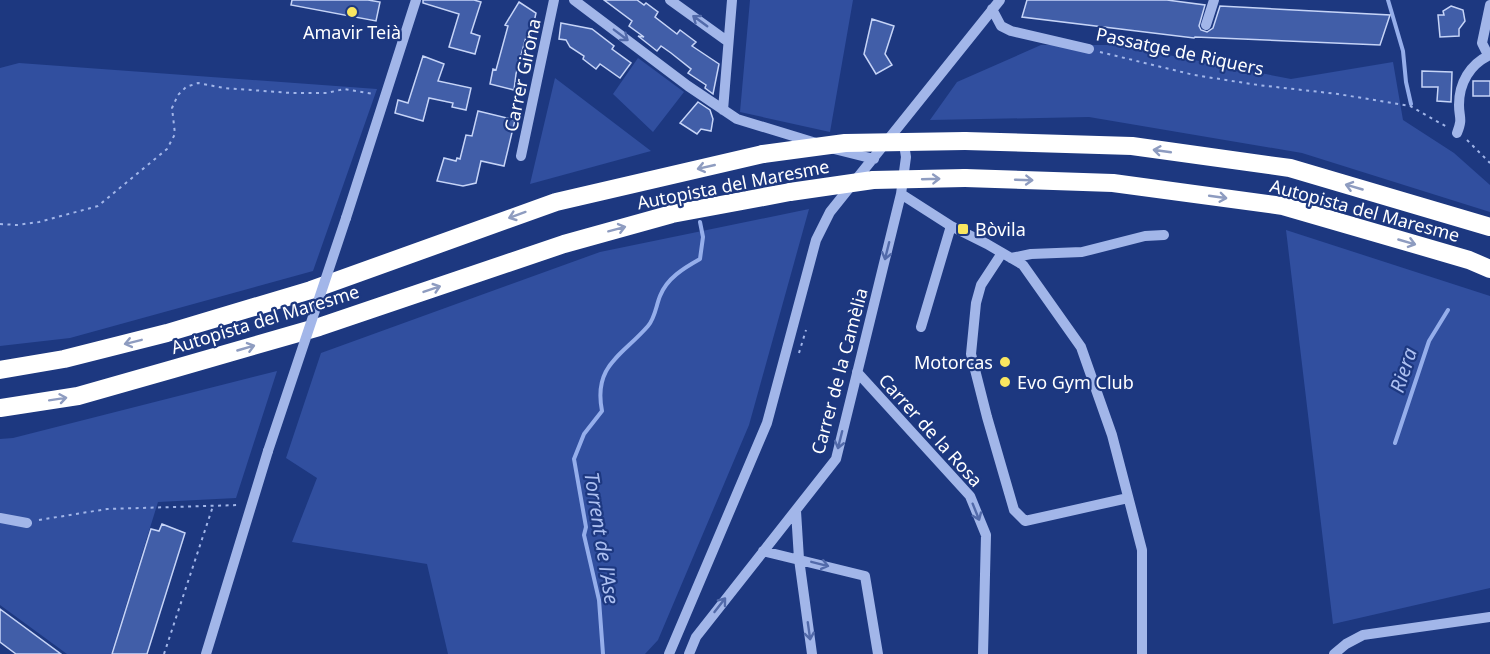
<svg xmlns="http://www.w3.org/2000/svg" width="1490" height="654" font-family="'Noto Sans',sans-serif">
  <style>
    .green { fill: #314f9f }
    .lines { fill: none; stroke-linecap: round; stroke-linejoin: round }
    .stream { stroke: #95aeeb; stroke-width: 4 }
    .building { fill: #415ea8; stroke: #c6d4f7; stroke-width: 1.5 }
    .path { stroke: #a2b6e9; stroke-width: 2; stroke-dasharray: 3 4.5; stroke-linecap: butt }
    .minor { stroke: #a2b6e9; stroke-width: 10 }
    .highway { stroke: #fff; stroke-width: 18 }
    .minor-bridge { stroke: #a2b6e9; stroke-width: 10 }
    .highway-bridge { stroke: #fff; stroke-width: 18 }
    .oneway { stroke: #526aaa }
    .oneway2 { stroke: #8e9cc0 }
    .poi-dot { fill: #f9e660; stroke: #1d3880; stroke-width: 2 }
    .labels { text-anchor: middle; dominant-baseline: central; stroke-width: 4.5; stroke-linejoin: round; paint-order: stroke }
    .poi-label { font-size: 18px; fill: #fff; stroke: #1d3880; text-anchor: start }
    .street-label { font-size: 18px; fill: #fff; stroke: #1d3880 }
    .water-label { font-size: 20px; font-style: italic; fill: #adc0f1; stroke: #1d3880 }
  </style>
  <rect width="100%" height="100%" fill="#1d3880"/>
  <path class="green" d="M 750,0 L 853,0 L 830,132 L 740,112 Z
    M 1041,45 L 1117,45 L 1291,79 L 1393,62 L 1403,120 L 1454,153 L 1490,185 L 1490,212 L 1302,153 L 1089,117 L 930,120 L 957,82 Z
    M 638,58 L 684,92 L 653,132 L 613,94 Z
    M 19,63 L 377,89 L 313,271 L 70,338 L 0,346 L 0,68 Z
    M 555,78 L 651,151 L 530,184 Z
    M 809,209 L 749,425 L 658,640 L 645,654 L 448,654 L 427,564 L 292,542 L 317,478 L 286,458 L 321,353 L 600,252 Z
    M 1286,230 L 1490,296 L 1490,588 L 1333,624 Z
    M 277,371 L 236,498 L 158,502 L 111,654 L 67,654 L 0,605 L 0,439 L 13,438 Z"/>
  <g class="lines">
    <path class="stream" d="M 1388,0 L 1403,51 L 1406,82 L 1411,104
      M 1395,443 L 1429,341 L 1448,310
      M 603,654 L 599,600 L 584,535 L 586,527 L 574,459 L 584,434 L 602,411 C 593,365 622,356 648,326 C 655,318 656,306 660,296 C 667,278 684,268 700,259 L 703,237 L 700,222"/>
  </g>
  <path class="building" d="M 292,0 L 368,0 L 380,2 L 376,21 L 291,5 Z
    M 423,0 L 474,0 L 481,2 L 471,33 L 480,36 L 475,54 L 449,47 L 459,14 L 423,3 Z
    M 604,0 L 637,0 L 644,5 L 646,3 L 658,12 L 655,17 L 677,34 L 680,30 L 696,42 L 692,46 L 719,64 L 713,94 L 705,88 L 706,85 L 688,73 L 691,69 L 671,53 L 661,46 L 657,51 L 638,36 L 644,37 L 629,26 L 632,21 Z
    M 1027,0 L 1167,0 L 1205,5 L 1199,26 L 1201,30 L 1207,32 L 1213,28 L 1220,6 L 1390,15 L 1380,45 L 1195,37 L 1194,38 L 1022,17 Z
    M 519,2 L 536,13 L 530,40 L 526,37 L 516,74 L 514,90 L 490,84 L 493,69 L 496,70 L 508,26 L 505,25 Z
    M 1451,6 L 1463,10 L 1465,21 L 1459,29 L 1459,36 L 1440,37 L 1438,15 L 1444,15 L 1443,11 Z
    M 872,19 L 894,26 L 885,54 L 892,65 L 876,74 L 864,54 Z
    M 561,23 L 592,29 L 614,46 L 612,49 L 631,63 L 620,78 L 600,64 L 596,69 L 583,59 L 584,56 L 570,47 L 566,40 L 559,39 Z
    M 423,56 L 444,64 L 438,81 L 471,88 L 466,110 L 452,107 L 453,103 L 429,98 L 423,121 L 395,113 L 398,100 L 408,103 Z
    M 1422,71 L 1452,72 L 1451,102 L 1437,101 L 1438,87 L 1422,87 Z
    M 1473,81 L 1490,81 L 1490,96 L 1473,96 Z
    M 698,102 L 710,110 L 713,119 L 711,131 L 701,129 L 697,134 L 680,123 Z
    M 478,111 L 515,120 L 504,166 L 481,161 L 476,183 L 463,186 L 437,181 L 444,158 L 456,161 L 457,158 L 460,159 L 466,135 L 472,136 Z
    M 162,524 L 185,533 L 147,654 L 112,654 L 151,529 L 159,531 Z
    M 0,609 L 61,654 L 16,654 L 0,642 Z"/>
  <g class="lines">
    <path class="path" d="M 1100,52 L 1194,75 L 1258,85 L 1338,94 L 1410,106 L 1447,127
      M 1467,140 L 1490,163
      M 0,224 L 17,225 L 39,222 L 98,206 L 167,149 L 175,134 L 172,108 L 178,95 L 186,87 L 198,83 L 224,88 L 291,93 L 327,93 L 344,89 L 374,94
      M 799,353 L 806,330
      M 39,520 L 107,509 L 239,505
      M 164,654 L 213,506"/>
    <path class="minor" d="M 574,0 L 688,86 L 737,119 L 816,143
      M 670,0 L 727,41
      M 992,9 L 1001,26 L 1011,31 L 1089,49
      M 1206,25 L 1214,0
      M 1488,55 L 1482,43 L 1490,5
      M 723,110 L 732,0
      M 1457,133 C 1463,118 1459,118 1459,105 C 1459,83 1470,64 1490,55
      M 903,138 L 906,157 L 901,194 L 951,226 L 987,244 L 1023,265 L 1081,347 L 1112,435 L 1142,550 L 1142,654
      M 834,149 L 874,159
      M 521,156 L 554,0
      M 346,218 L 416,0
      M 1002,253 L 981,285 L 976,303 L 971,354 L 987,417 L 1014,510 L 1025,521 L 1128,498
      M 1011,258 L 1031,254 L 1082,252 L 1145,236 L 1164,235
      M 921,327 L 951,226
      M 857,372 L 970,496 L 986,535 L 983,654
      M 796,511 L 799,559 L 812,654
      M 0,518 L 27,523
      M 763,551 L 865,576 L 878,654
      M 206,654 L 268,451
      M 669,654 L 767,423 L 816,240 L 830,212 L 1000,0
      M 689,654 L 696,637 L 836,459 L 901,194
      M 1334,654 L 1346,644 L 1363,635 L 1490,617"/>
    <path class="highway" d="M 965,141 L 1132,146 L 1290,168 L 1490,227
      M 965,178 L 1113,183 L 1283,206 L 1469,260 L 1490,269
      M 0,370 L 64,359 L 167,333 L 311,290 L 556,202 L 763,154
      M 0,408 L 78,396 L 173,369 L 319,327 L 564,244 L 672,214 L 790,192"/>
    <path class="minor-bridge" d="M 268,451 L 346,218"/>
    <path class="highway-bridge" d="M 763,154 L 845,143 L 965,141
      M 790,192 L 873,180 L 965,178"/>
  </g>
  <defs><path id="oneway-shaft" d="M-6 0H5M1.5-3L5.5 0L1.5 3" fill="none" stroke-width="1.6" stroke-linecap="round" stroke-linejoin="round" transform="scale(1.5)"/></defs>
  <g class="oneway">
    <use href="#oneway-shaft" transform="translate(700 21) rotate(-144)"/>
    <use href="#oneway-shaft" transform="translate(621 35) rotate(37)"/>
    <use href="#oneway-shaft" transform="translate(887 251) rotate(104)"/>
    <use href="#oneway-shaft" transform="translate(840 440) rotate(104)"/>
    <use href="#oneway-shaft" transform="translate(976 512) rotate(68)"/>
    <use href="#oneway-shaft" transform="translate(820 564) rotate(14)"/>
    <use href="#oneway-shaft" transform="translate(720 605) rotate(-52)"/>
    <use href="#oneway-shaft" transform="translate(809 631) rotate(82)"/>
  </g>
  <g class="oneway2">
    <use href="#oneway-shaft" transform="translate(1162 151) rotate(-172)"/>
    <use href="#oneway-shaft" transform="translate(706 167) rotate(167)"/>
    <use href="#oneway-shaft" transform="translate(931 179) rotate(-2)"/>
    <use href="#oneway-shaft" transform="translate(1024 180) rotate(2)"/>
    <use href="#oneway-shaft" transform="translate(1354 187) rotate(-164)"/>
    <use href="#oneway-shaft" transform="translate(1218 197) rotate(8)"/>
    <use href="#oneway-shaft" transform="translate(517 215) rotate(160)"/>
    <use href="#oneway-shaft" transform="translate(617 229) rotate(-15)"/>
    <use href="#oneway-shaft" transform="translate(1407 242) rotate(16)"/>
    <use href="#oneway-shaft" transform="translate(432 289) rotate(-19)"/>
    <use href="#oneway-shaft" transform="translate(133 342) rotate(166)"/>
    <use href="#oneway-shaft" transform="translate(246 348) rotate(-16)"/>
    <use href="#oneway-shaft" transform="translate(58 399) rotate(-9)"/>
  </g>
  <g class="poi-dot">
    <circle cx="352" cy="12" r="6"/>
    <rect x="957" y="223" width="12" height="12" rx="3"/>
    <circle cx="1005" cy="362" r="6"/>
    <circle cx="1005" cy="382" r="6"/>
  </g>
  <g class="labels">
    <g class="poi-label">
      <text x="352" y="32" text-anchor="middle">Amavir Teià</text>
      <text x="975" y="229">Bòvila</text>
      <text x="993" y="362" text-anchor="end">Motorcas</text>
      <text x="1017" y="382">Evo Gym Club</text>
    </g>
    <g class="street-label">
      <text transform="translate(1180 51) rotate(12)">Passatge de Riquers</text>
      <text transform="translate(522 75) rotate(-78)">Carrer Girona</text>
      <text transform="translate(733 184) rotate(-11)">Autopista del Maresme</text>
      <text transform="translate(1365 210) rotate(15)">Autopista del Maresme</text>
      <text transform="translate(265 319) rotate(-17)">Autopista del Maresme</text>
      <text transform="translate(839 371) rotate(-75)">Carrer de la Camèlia</text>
      <text transform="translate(931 430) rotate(48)">Carrer de la Rosa</text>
    </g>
    <g class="water-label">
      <text transform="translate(1403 370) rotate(-72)">Riera</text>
      <text transform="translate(602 538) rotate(81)">Torrent de l'Ase</text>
    </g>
  </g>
</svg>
